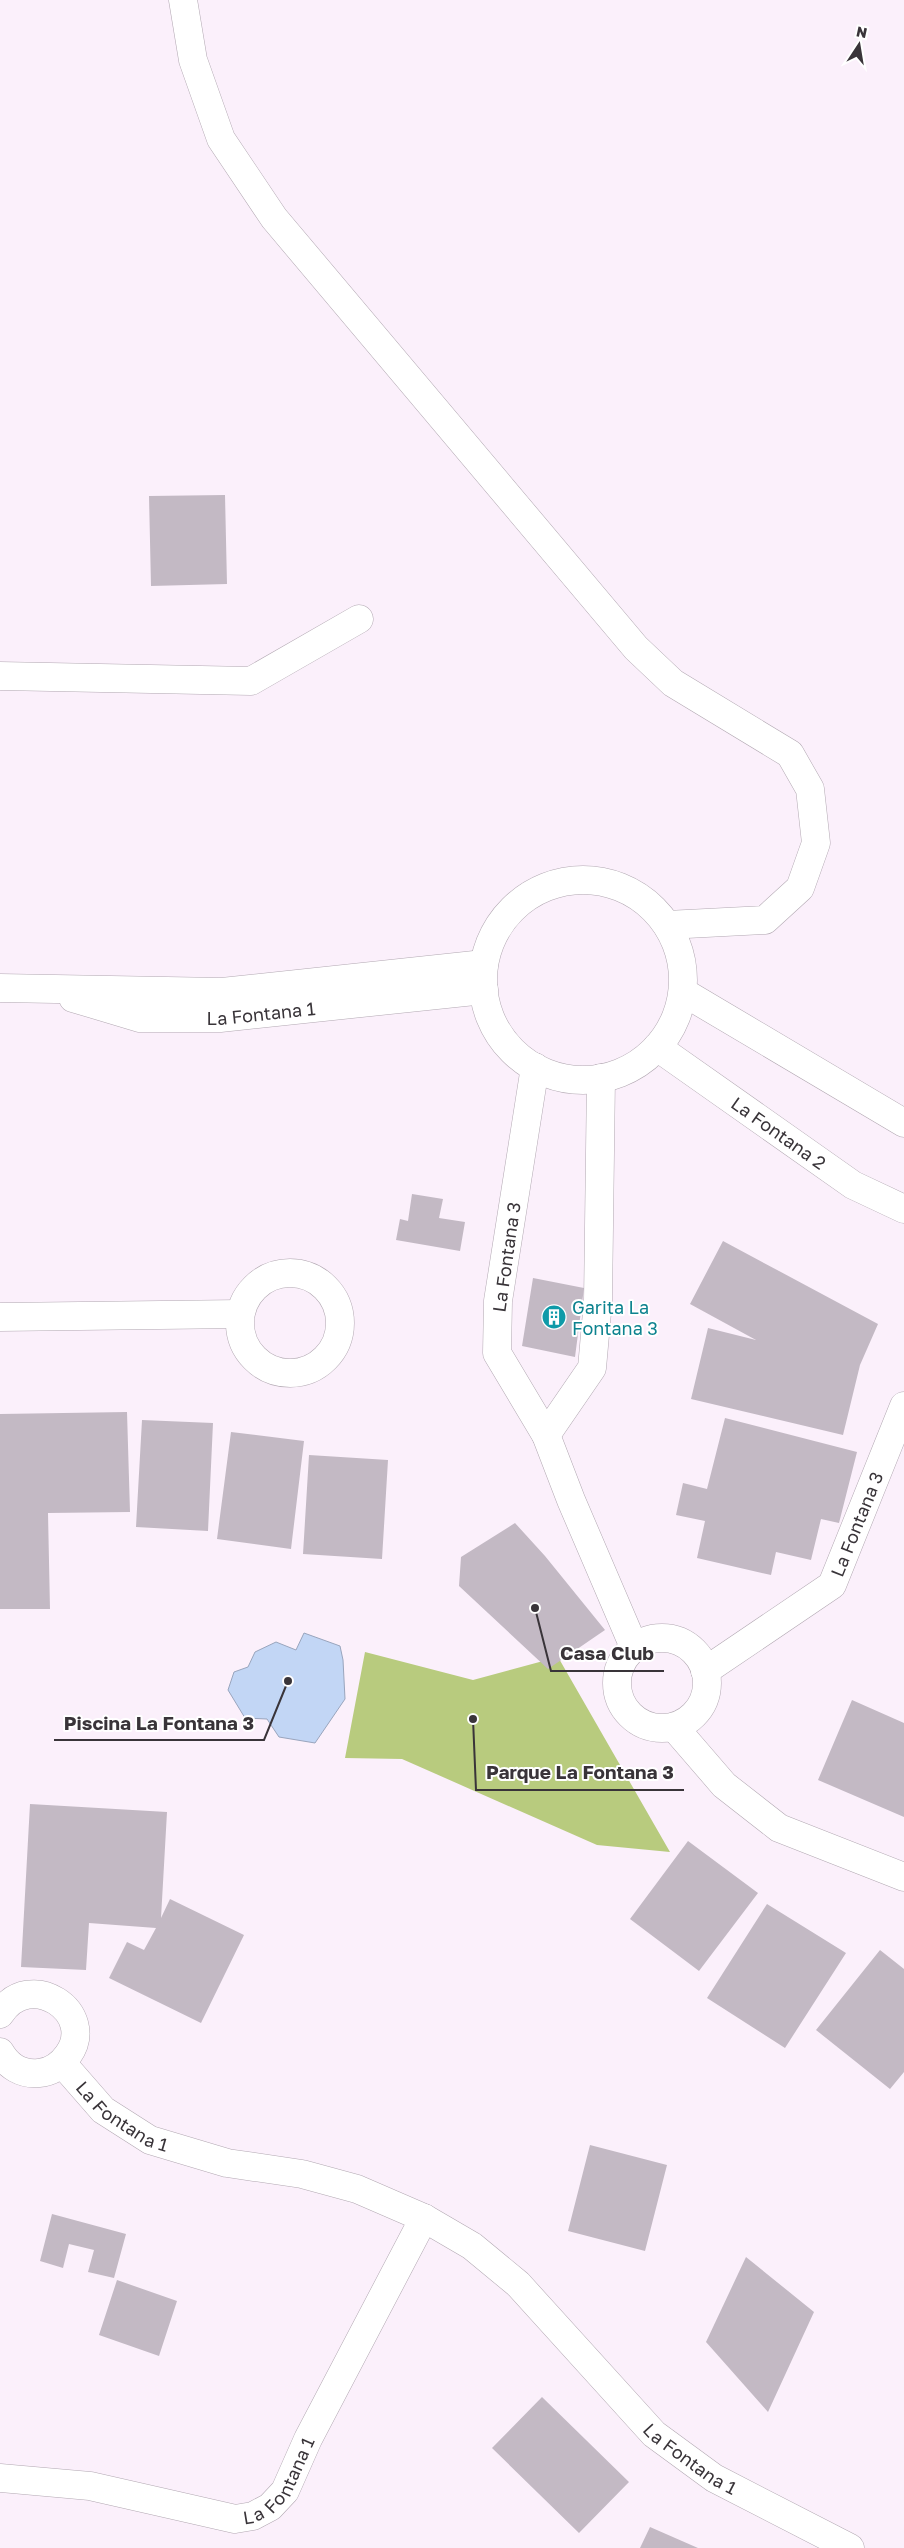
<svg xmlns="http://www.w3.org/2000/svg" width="904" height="2548" font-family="'Golos Text',sans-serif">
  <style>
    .green { fill: #b8cb7e }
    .water { fill: #c2d6f5; stroke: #99a5bd }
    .building { fill: #c3b9c4 }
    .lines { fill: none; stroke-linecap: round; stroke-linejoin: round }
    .minor-casing { stroke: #b2a8b2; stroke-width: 29 }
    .minor { stroke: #fff; stroke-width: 28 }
    .labels { text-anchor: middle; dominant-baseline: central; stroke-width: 4; stroke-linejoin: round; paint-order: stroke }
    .street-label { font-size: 18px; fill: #393439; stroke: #fff }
    .culture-label { font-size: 18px; fill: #0d838f; stroke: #fff; text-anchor: start }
    .leader { fill: none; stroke: #393439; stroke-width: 2 }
    .callout-dot { fill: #393439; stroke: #fff; stroke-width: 2 }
    .callout-label { font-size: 19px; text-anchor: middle; font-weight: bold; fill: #393439; stroke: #fff; stroke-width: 4; stroke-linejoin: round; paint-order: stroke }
  </style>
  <rect width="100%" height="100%" fill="#fbf0fb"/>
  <path class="green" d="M 365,1652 L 473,1680 L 558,1657 L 670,1852 L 597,1845 L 402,1759 L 345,1758 Z"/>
  <path class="water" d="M 304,1633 L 340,1646 L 343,1660 L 345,1699 L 315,1743 L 279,1737 L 267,1719 L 245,1718 L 228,1690 L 234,1672 L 248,1667 L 255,1652 L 276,1642 L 296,1650 Z"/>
  <path class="building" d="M 225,495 L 227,584 L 151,586 L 149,496 Z
    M 412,1194 L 443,1199 L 439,1218 L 465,1222 L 460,1251 L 396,1240 L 400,1219 L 408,1221 Z
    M 723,1241 L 878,1324 L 860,1365 L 843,1435 L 691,1399 L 708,1328 L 756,1340 L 690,1304 Z
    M 533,1278 L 584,1288 L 575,1357 L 522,1346 Z
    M 127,1412 L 130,1512 L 48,1513 L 50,1609 L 0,1609 L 0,1414 Z
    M 725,1418 L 857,1452 L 839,1523 L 821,1519 L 811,1560 L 776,1552 L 771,1575 L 697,1558 L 705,1521 L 676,1515 L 683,1483 L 707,1489 Z
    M 142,1420 L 213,1423 L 208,1531 L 136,1527 Z
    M 231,1432 L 304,1441 L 291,1549 L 217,1539 Z
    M 309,1455 L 388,1460 L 382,1559 L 303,1554 Z
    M 515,1523 L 545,1556 L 605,1630 L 548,1669 L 459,1586 L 461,1557 Z
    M 852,1700 L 904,1723 L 904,1817 L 818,1780 Z
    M 30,1804 L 167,1812 L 161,1918 L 170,1899 L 244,1935 L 201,2023 L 109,1978 L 127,1942 L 144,1950 L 156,1928 L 89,1923 L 86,1970 L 21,1967 Z
    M 688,1841 L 758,1893 L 699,1971 L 630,1919 Z
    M 767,1904 L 846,1953 L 785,2048 L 707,1998 Z
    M 880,1950 L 904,1969 L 904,2072 L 890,2089 L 816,2030 Z
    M 590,2145 L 667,2165 L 645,2251 L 568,2231 Z
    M 52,2214 L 126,2234 L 114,2278 L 88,2272 L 94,2250 L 69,2244 L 63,2268 L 40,2261 Z
    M 746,2257 L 814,2312 L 768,2412 L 706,2342 Z
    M 117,2280 L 177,2301 L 159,2356 L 99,2335 Z
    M 542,2397 L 629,2482 L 579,2533 L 492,2448 Z
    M 650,2527 L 698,2548 L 640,2548 Z"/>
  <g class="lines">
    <defs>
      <g id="minor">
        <path d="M 183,0 L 193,60 L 221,139 L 274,218 L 636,648 L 673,683 L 790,754 L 810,789 L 816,843 L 800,888 L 765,920 L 667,925"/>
        <path d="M 0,676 L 251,681 L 359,619"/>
        <circle cx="583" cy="980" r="100"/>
        <path d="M 0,988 L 222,992 L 484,964"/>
        <path d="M 683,992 L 904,1123"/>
        <path id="s1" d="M 73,998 L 140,1018 L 220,1018 L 484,990"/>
        <path id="s2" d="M 657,1047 L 853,1185 L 904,1209"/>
        <path d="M 535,1067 L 498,1301 L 497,1353 L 546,1435 L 571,1500 L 634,1647"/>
        <circle cx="290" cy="1323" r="50"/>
        <path d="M 0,1317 L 240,1314"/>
        <path d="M 546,1435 L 592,1368 L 598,1301 L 601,1078"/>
        <circle cx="662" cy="1683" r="45"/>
        <path id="s3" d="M 705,1671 L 832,1585 L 904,1406"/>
        <path d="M 674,1727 L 724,1785 L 779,1828 L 904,1877"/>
        <path d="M 0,2014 C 30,1967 98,2013 68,2055 C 61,2065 51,2072 39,2073 C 22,2075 8,2066 0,2052"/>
        <path id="s4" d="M 62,2063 L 103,2110 L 150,2140 L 227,2163 L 302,2174 L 357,2189 L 424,2218 L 472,2246 L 518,2284 L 654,2434 L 714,2478 L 850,2548"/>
        <path id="s5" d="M 0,2478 L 90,2486 L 235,2519 L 253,2516 L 270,2507 L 285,2491 L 308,2439 L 424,2218"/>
      </g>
    </defs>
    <use href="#minor" class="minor-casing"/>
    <use href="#minor" class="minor"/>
  </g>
  <defs>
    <symbol id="building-disc" viewBox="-11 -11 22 22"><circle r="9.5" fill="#0f9aa8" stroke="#fff"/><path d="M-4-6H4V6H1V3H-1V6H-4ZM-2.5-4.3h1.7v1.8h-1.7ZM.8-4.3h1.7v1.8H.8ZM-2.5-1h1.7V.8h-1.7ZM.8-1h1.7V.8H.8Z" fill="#fff"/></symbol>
  </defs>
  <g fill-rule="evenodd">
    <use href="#building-disc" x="540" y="1303" width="28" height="28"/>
  </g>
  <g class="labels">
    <g class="street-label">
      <text stroke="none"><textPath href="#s1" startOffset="191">La Fontana 1</textPath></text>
      <text stroke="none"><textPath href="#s2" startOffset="149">La Fontana 2</textPath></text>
      <text transform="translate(506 1257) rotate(-82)">La Fontana 3</text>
      <text stroke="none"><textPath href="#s3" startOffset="219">La Fontana 3</textPath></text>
      <text stroke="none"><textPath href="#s4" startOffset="82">La Fontana 1</textPath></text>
      <text stroke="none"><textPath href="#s4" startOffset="766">La Fontana 1</textPath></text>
      <text stroke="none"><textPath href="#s5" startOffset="302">La Fontana 1</textPath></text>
    </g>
    <g class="culture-label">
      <text x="572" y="1307">Garita La<tspan x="572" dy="21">Fontana 3</tspan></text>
    </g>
  </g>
  <path class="leader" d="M535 1608L551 1671H664M288 1681L264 1740H54M473 1719L476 1790H684"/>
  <g class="callout-dot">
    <circle cx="535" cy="1608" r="5"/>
    <circle cx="288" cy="1681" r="5"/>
    <circle cx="473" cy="1719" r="5"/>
  </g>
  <g class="callout-label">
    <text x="607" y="1660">Casa Club</text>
    <text x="159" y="1730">Piscina La Fontana 3</text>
    <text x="580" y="1779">Parque La Fontana 3</text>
  </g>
  <g transform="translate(859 45) rotate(12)" stroke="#ffffff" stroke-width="4" paint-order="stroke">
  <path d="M0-4L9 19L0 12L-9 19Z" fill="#393439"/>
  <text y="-8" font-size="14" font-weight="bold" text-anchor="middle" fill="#393439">N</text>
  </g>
</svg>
